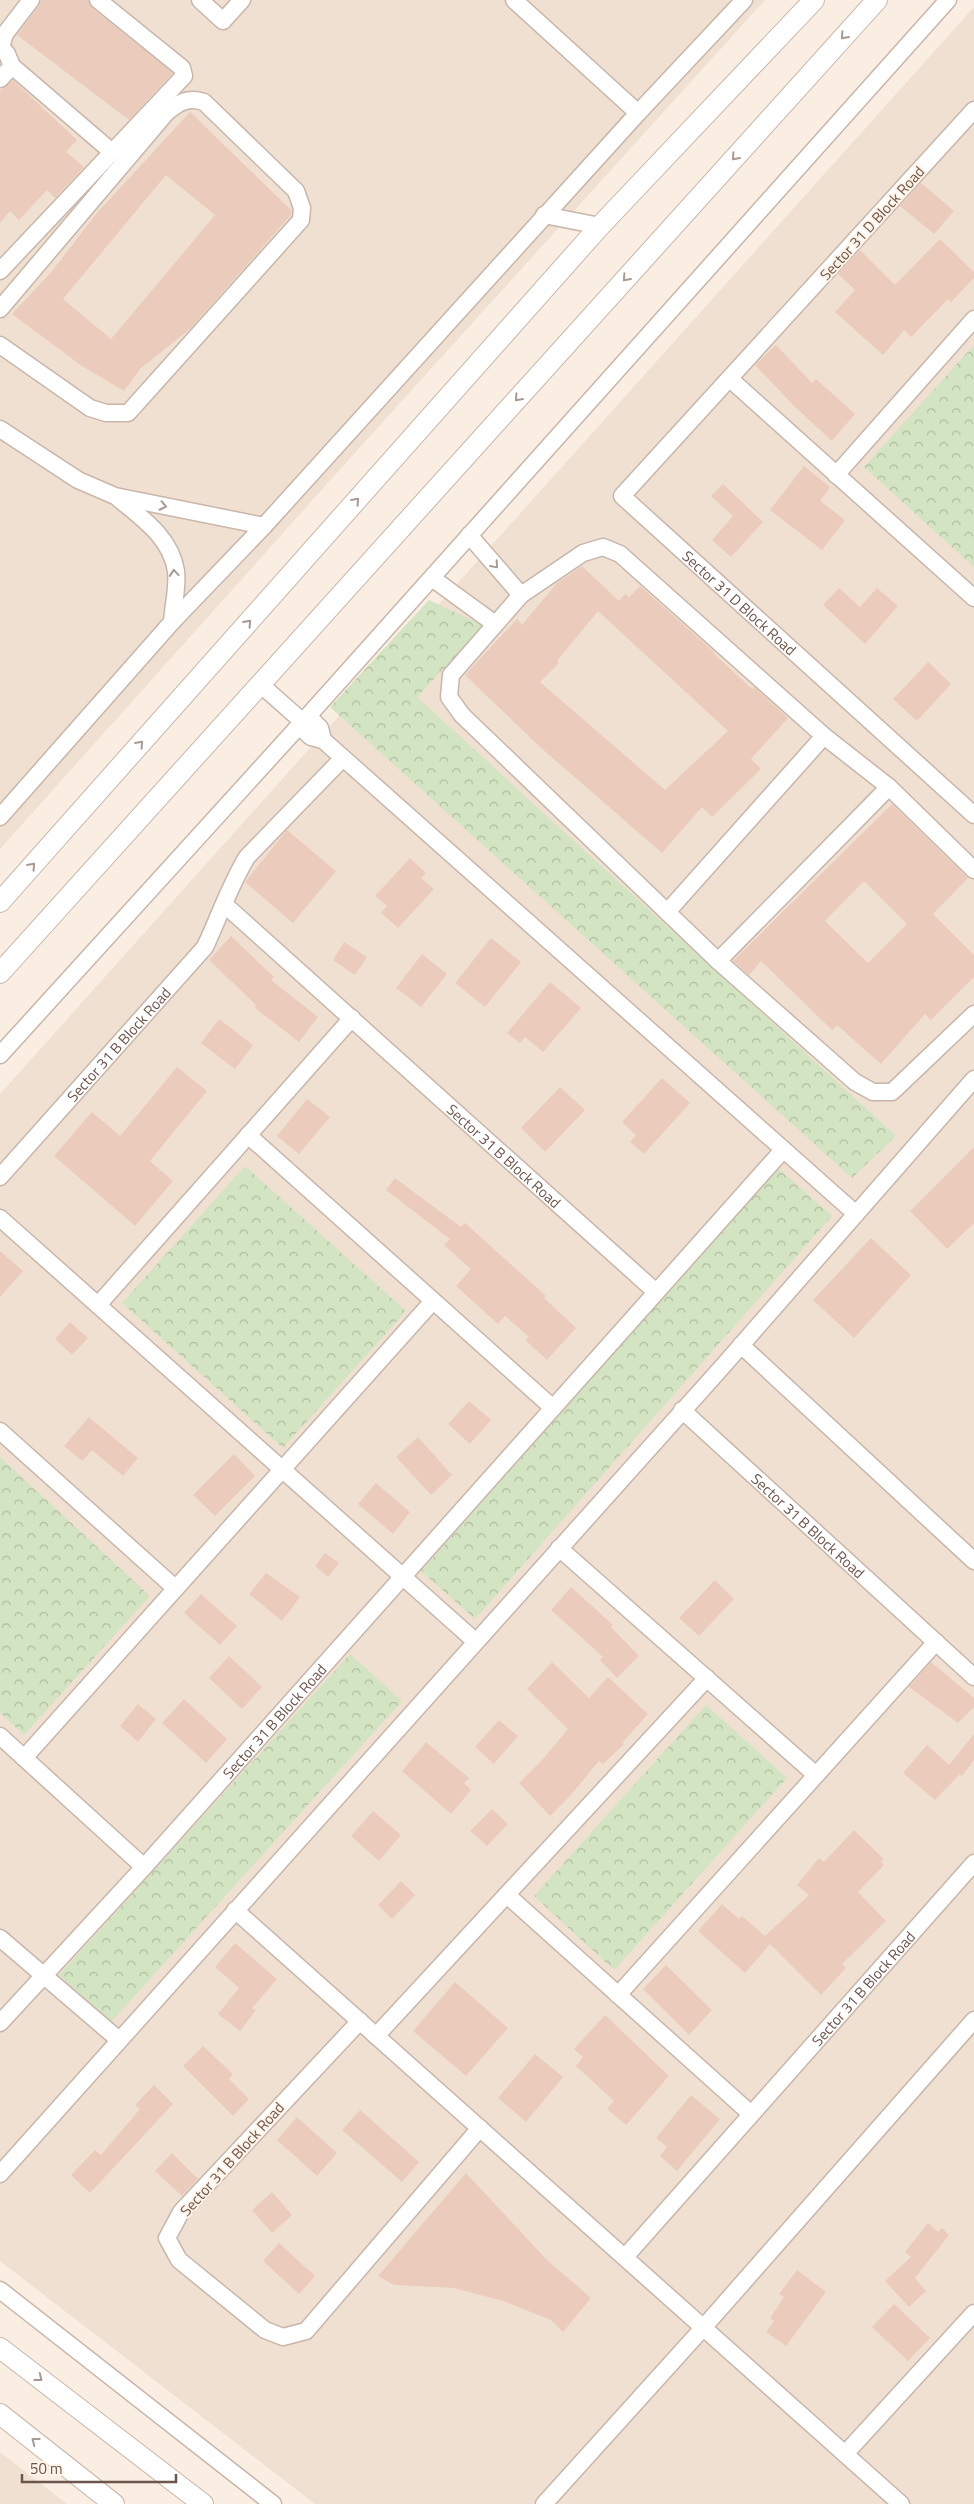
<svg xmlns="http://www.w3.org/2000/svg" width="974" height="2504" font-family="'Titillium Web',sans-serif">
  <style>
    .residential { fill: #f0e0d1 }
    .park { fill: url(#park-crowns) }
    .building { fill: #ebccbc; fill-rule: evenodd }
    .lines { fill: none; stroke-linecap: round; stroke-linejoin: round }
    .minor-casing { stroke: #c8b6aa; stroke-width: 19 }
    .tertiary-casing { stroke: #c8b6aa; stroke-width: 22 }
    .minor { stroke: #fff; stroke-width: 16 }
    .tertiary { stroke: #fff; stroke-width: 20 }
    .oneway { stroke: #a79993 }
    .labels { text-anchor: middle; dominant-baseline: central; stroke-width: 4; stroke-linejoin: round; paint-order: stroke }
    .street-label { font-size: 15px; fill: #6d554b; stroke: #fdf3e7 }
  </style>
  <defs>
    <pattern id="park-crowns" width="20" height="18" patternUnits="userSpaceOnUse" patternTransform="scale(1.25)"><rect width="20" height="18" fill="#d2e4c2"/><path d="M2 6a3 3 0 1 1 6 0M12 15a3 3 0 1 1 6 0" fill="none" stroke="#afbca0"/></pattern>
  </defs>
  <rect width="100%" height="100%" fill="#f9eee1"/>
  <path class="residential" d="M 0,0 L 765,0 L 352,456 L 0,849 Z
    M 974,7 L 974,2504 L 315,2504 L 0,2261 L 0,1094 Z
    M 0,2452 L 67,2504 L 0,2504 Z"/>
  <path class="park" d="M 974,345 L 974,567 L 864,467 Z
    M 429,600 L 484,626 L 417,697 L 896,1136 L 852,1178 L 330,707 Z
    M 245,1166 L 406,1311 L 283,1448 L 122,1303 Z
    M 778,1168 L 832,1216 L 475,1619 L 421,1571 Z
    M 0,1457 L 150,1596 L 24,1735 L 0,1713 Z
    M 350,1654 L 402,1701 L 111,2022 L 59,1975 Z
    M 706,1705 L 787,1778 L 614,1970 L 534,1896 Z"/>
  <path class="building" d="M 41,0 L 88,0 L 92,8 L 173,73 L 129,120 L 17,35 L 39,6 Z
    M 13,80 L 77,140 L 66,152 L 84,167 L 55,198 L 47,190 L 19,220 L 10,211 L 0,223 L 0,91 Z
    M 190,112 L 292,211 L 291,215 L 190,329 L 141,368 L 124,391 L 82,366 L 12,314 L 53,270 L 96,214 ZM 166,175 L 215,215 L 111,339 L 63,299 Z
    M 921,183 L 954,211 L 934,234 L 900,206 Z
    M 940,239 L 974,272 L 974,278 L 951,302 L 948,299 L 911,337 L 904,330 L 883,355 L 835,312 L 855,290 L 838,274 L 860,250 L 895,285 Z
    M 776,345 L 812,383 L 816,379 L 855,414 L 832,441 L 795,407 L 755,365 Z
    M 804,466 L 830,487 L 820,501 L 845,520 L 822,550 L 770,510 Z
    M 723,484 L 763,522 L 731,557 L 712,540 L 733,516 L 711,496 Z
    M 582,566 L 619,601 L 625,594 L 629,597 L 640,586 L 714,652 L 713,653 L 752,689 L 754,687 L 788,718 L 751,759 L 761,769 L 712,817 L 702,807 L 662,853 L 540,747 L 465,675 L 517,619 L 522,625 L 557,583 ZM 598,611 L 728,731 L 665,790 L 540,682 L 559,663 L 557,661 Z
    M 839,588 L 860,607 L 877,588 L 898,606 L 865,644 L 823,605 Z
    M 928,662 L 951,684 L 917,721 L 893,699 Z
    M 892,804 L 968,878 L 933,914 L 974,955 L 974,977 L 931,1020 L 925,1014 L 881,1064 L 837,1025 L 832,1030 L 761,961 L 749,975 L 733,961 ZM 864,881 L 907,924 L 868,963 L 825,921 Z
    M 287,830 L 336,871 L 293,923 L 245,882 Z
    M 410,858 L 426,873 L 421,878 L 434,889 L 398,928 L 381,913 L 387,906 L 375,896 Z
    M 231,936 L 274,977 L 271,980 L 318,1017 L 299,1042 L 255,1008 L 256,1005 L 209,960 Z
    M 491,938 L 521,962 L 485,1007 L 455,983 Z
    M 344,942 L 367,957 L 355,975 L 333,960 Z
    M 422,954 L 447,974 L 421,1007 L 396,988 Z
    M 550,982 L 581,1008 L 543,1052 L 525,1037 L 520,1043 L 507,1033 Z
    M 219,1019 L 253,1045 L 235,1069 L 201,1043 Z
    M 177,1067 L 207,1091 L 150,1161 L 173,1181 L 135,1226 L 54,1156 L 92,1112 L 120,1136 Z
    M 662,1078 L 690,1103 L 644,1154 L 630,1142 L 636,1135 L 622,1122 Z
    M 560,1087 L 585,1110 L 545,1152 L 521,1128 Z
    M 307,1099 L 330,1117 L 299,1154 L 277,1136 Z
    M 974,1147 L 974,1223 L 947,1249 L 910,1211 Z
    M 395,1178 L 461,1227 L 465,1223 L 546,1296 L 544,1298 L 576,1328 L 547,1360 L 525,1340 L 529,1337 L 505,1316 L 498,1324 L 456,1286 L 471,1269 L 444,1245 L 450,1239 L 386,1190 Z
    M 871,1238 L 911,1275 L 854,1338 L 813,1300 Z
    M 0,1251 L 23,1271 L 0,1297 Z
    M 70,1322 L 88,1338 L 72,1355 L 55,1339 Z
    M 469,1401 L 491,1420 L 470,1444 L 448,1424 Z
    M 89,1417 L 138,1458 L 123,1476 L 92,1450 L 82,1461 L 64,1446 Z
    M 418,1437 L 452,1475 L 431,1495 L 396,1457 Z
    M 234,1454 L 255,1476 L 215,1516 L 193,1495 Z
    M 376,1483 L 410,1512 L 393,1534 L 358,1504 Z
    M 325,1553 L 339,1563 L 328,1577 L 315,1566 Z
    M 266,1573 L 300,1597 L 282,1621 L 249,1594 Z
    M 715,1580 L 734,1599 L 699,1636 L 679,1618 Z
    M 571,1587 L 613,1625 L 611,1627 L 639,1656 L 617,1678 L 600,1660 L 603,1657 L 551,1610 Z
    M 201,1594 L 237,1626 L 220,1645 L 184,1613 Z
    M 229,1656 L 262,1687 L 242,1709 L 209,1678 Z
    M 552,1662 L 589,1698 L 608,1677 L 648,1714 L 623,1742 L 624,1744 L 603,1764 L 599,1761 L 570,1796 L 550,1816 L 519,1783 L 543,1759 L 568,1729 L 527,1689 Z
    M 931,1662 L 974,1698 L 974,1707 L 958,1723 L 909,1687 Z
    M 184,1699 L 227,1739 L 206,1763 L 162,1723 Z
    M 138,1704 L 156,1719 L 138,1742 L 120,1726 Z
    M 499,1720 L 518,1736 L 494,1764 L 475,1747 Z
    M 974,1734 L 974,1760 L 962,1776 L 960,1774 L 935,1800 L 903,1773 L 927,1745 L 949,1765 Z
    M 426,1742 L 469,1778 L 464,1783 L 471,1790 L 451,1814 L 402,1771 Z
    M 492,1809 L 508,1824 L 487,1846 L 470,1831 Z
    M 373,1811 L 401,1835 L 379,1861 L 351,1836 Z
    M 854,1830 L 884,1859 L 881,1862 L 884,1865 L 858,1892 L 886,1921 L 842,1964 L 846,1968 L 821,1995 L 770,1944 L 745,1973 L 698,1931 L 722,1904 L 739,1919 L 742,1916 L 765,1936 L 809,1895 L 797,1885 L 819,1858 L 824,1862 Z
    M 401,1881 L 415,1895 L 392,1919 L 378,1905 Z
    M 235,1943 L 277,1979 L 252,2008 L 256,2010 L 240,2031 L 218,2014 L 239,1988 L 215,1967 Z
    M 666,1965 L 712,2010 L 689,2035 L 643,1989 Z
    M 455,1982 L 508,2028 L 466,2076 L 413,2031 Z
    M 605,2015 L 669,2076 L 626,2125 L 607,2109 L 614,2101 L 576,2066 L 583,2057 L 574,2049 Z
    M 203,2046 L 233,2074 L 229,2079 L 249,2099 L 233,2116 L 183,2066 Z
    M 535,2054 L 563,2077 L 526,2122 L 498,2098 Z
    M 154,2085 L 173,2104 L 90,2193 L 71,2175 L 95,2150 L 101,2155 L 140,2109 L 135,2105 Z
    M 691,2095 L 720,2119 L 677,2171 L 660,2156 L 667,2147 L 656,2138 Z
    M 360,2110 L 419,2162 L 402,2182 L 342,2130 Z
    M 297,2117 L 337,2153 L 317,2176 L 277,2140 Z
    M 172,2153 L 198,2179 L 182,2196 L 155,2171 Z
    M 466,2173 L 548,2261 L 591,2298 L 563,2332 L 551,2320 L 503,2301 L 454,2288 L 394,2285 L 378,2276 Z
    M 272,2192 L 292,2215 L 272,2233 L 252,2210 Z
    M 928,2223 L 938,2232 L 942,2228 L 949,2235 L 915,2278 L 926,2291 L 909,2307 L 885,2281 L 911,2257 L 905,2252 Z
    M 279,2243 L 315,2276 L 299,2294 L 263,2261 Z
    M 797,2270 L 826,2292 L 786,2346 L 766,2332 L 774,2321 L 770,2318 L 784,2297 L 779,2294 Z
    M 894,2304 L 930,2338 L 908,2361 L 872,2327 Z"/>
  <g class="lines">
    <defs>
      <g id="minor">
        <path d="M 200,0 L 223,21 L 242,0"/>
        <path d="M 12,66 L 112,152"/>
        <path d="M 0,79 L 12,66 L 7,54 L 1,47 L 5,34 L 31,0"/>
        <path id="s1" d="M 974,110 L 622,496 L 974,815"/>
        <path d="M 638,113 L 744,0"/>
        <path d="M 544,215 L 600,226"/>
        <path d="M 0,271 L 184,76 L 182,68 L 98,0"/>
        <path d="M 0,309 L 166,113 C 179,102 188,97 204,102 L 296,191 L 302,208 L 301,220 L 128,413 L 106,413 L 90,408 L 0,345"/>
        <path d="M 730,379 L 974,598"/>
        <path d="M 0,429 L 78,480 L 115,496 L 264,526"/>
        <path d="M 836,475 L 974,319"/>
        <path d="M 119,499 C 143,519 171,538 176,571 C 178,587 173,606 172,622"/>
        <path d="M 469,535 L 521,595"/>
        <path d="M 432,578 L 495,624"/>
        <path d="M 260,684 L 303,722"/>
        <path d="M 308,716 L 320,728 L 323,740 L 856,1214"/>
        <path d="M 299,726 L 311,737 L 323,740"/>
        <path d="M 0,817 L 172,622 L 264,526 L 638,113 L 514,0"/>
        <path d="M 974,870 L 889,787 L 824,736 L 620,554 L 603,547 L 583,553 L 521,595 L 451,675 L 449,697 L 462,715 L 718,961 L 855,1082 L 873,1092 L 892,1092 L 974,1014"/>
        <path id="s2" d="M 225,905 L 656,1292"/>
        <path d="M 668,911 L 824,736"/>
        <path d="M 718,961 L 889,787"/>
        <path d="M 0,1055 L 308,716 L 948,0"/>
        <path d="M 248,1135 L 553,1408"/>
        <path id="s3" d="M 0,1177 L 205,947 C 219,917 230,885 247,857 L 343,758"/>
        <path d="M 0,1218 L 475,1641"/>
        <path d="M 98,1305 L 352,1018"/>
        <path d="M 741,1345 L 974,1561"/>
        <path id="s4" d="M 682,1410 L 974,1677"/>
        <path d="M 0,1431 L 175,1588"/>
        <path d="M 559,1548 L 816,1775"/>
        <path d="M 0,1736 L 144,1867"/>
        <path d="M 24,1758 L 433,1301"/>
        <path d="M 507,1895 L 751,2114"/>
        <path d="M 235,1910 L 901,2504"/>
        <path d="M 0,1938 L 119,2040"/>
        <path d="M 618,1995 L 936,1642"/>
        <path d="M 360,2021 L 181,2212 L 167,2238 L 179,2260 L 265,2330 L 283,2337 L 306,2331 L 480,2128"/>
        <path id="s5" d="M 0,2023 L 144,1867 L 783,1150"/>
        <path d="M 376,2036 L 707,1678"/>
        <path d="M 0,2174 L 723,1366 L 974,1079"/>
        <path id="s6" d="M 625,2257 L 974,1863"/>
        <path d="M 0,2290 L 273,2504"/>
        <path d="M 845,2454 L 974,2313"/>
        <path d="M 544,2504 L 703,2328 L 974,2020"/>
      </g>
      <path id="tertiary" d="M 0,902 L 600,226 L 814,0
        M 0,973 L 877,0
        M 0,2348 L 203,2504
        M 0,2414 L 114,2504"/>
    </defs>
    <use href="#minor" class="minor-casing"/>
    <use href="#tertiary" class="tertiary-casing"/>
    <use href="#minor" class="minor"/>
    <use href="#tertiary" class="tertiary"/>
  </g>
  <defs><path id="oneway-chevron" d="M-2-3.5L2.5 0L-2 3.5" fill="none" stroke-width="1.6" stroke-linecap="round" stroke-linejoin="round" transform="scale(1.25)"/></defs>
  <g class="oneway">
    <use href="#oneway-chevron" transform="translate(844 36) rotate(132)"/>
    <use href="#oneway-chevron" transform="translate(735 157) rotate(132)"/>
    <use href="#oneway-chevron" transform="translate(626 278) rotate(132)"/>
    <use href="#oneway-chevron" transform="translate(518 398) rotate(132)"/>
    <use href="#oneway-chevron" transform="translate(356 501) rotate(-48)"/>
    <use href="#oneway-chevron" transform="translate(163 506) rotate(12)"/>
    <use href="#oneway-chevron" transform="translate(495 565) rotate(49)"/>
    <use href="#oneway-chevron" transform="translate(174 573) rotate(-95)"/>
    <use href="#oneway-chevron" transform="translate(248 623) rotate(-48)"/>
    <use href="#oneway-chevron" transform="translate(140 744) rotate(-48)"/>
    <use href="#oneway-chevron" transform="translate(32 866) rotate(-48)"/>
    <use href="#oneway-chevron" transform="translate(39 2378) rotate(38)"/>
    <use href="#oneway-chevron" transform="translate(35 2441) rotate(-142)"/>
  </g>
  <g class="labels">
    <g class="street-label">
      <text transform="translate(872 223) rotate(-48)">Sector 31 D Block Road</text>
      <text stroke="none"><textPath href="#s1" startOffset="681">Sector 31 D Block Road</textPath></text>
      <text stroke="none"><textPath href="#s3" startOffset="178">Sector 31 B Block Road</textPath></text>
      <text stroke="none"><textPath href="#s2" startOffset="375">Sector 31 B Block Road</textPath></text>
      <text stroke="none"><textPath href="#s4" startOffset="171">Sector 31 B Block Road</textPath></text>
      <text stroke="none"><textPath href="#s5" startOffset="408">Sector 31 B Block Road</textPath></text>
      <text stroke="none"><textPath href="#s6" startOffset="359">Sector 31 B Block Road</textPath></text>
      <text transform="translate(232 2159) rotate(-48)">Sector 31 B Block Road</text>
    </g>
  </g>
  <path d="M22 2474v8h154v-8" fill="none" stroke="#6d554b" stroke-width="2.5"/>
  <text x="30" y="2474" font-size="15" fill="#6d554b" stroke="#fdf3e7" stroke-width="4" paint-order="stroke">50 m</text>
</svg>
